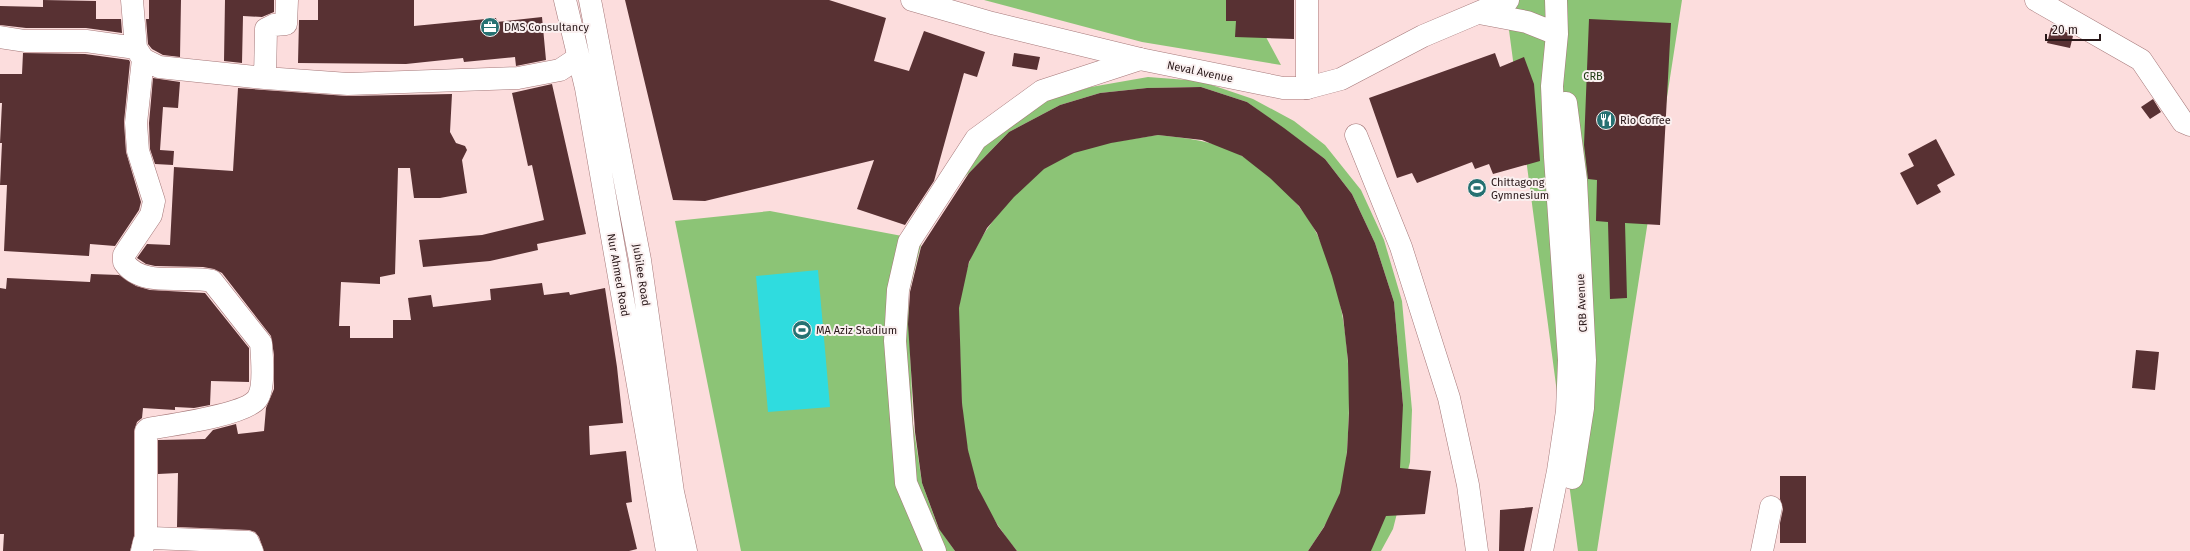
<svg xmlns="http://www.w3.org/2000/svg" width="2190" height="551" font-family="'Fira Sans',sans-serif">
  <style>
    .green { fill: #8cc476 }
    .water { fill: #2fdcdf }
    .building { fill: #583133 }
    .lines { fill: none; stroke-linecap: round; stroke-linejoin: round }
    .minor-casing { stroke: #a57879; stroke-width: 23 }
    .major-casing { stroke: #a57879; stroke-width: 23 }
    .minor { stroke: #fff; stroke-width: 22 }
    .major { stroke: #fff; stroke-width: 22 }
    .labels { text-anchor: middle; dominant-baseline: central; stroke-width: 4; stroke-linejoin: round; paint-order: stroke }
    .poi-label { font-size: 11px; fill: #281718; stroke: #faf0f0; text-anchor: start }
    .street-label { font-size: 11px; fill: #281718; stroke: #faf0f0 }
    .park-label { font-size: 11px; fill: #213f14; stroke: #faf0f0 }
  </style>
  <rect width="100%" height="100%" fill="#fcdddd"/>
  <path class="green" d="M 984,0 L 1246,0 L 1281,65 L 1142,42 Z
    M 1505,0 L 1682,0 L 1597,551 L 1578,551 Z
    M 1148,77 L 1200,81 L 1253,99 L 1294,121 L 1325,145 L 1361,190 L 1384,240 L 1402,301 L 1412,410 L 1410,462 L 1393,529 L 1381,551 L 1371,551 L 1403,405 L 1394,302 L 1375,243 L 1352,194 L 1325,159 L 1247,102 L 1201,87 L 1147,88 L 1100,93 L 1060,105 L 1009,132 L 962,180 L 922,241 L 908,296 L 913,423 L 922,483 L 938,527 L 955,551 L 741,551 L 675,221 L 770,211 L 918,239 L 953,179 L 1006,124 L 1051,99 L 1091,87 Z
    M 1158,135 C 1187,138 1216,141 1242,156 C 1269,172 1304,206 1317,234 C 1346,295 1352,366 1348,433 C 1347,452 1346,474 1341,493 C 1334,513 1320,533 1308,551 L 1017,551 C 1002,532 986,510 978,487 C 962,444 961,395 960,350 C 960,336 957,321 959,307 C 961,293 964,277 969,263 C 980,231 1016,190 1043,169 C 1075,145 1120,141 1158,135 Z"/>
  <path class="water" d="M 818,270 L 830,407 L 768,412 L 756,276 Z"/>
  <path class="building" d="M 43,0 L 96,1 L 96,19 L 121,19 L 122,33 L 86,28 L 26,28 L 0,25 L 0,6 L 43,7 Z
    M 149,0 L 181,0 L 180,57 L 163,55 L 152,49 L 148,44 L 146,19 L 149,19 Z
    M 225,0 L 274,0 L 274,12 L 262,17 L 243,16 L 242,63 L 224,61 Z
    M 318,0 L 414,0 L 414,26 L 496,18 L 497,22 L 542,17 L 546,60 L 516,66 L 515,57 L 464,62 L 463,58 L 406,64 L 298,63 L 299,20 L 318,20 Z
    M 625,0 L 829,0 L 886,18 L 874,61 L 909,71 L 924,31 L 985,52 L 977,77 L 964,73 L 934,181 L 905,225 L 857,209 L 874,160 L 705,201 L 673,200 Z
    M 1226,0 L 1294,0 L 1294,39 L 1235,37 L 1236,21 L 1226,21 Z
    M 1589,19 L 1671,23 L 1660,225 L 1625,223 L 1627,298 L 1610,299 L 1608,222 L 1596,221 L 1597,180 L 1588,179 L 1584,145 Z
    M 2052,24 L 2073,36 L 2070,48 L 2047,43 Z
    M 23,53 L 85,54 L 129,60 L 130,62 L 124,122 L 126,152 L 141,202 L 139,210 L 115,246 L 90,244 L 89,256 L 4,251 L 7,185 L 0,185 L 2,143 L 0,143 L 2,103 L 0,103 L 0,74 L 22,74 Z
    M 1014,53 L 1040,57 L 1037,70 L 1012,66 Z
    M 1495,53 L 1500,67 L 1524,57 L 1534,84 L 1540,161 L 1493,174 L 1489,164 L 1475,169 L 1472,162 L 1417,183 L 1412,173 L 1397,178 L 1369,98 Z
    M 153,78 L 180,82 L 178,108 L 163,107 L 160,150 L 174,151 L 173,165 L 155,164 L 150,149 L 149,123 Z
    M 552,84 L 586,234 L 537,244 L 538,250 L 490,261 L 423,267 L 419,240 L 482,235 L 544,220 L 532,165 L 528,166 L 512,93 Z
    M 1201,87 L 1247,102 L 1284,128 L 1325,159 L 1352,194 L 1375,243 L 1394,302 L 1403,405 L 1400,468 L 1431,471 L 1425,514 L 1386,516 L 1371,551 L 1308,551 L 1324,527 L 1340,493 L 1347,452 L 1349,413 L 1348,361 L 1343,316 L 1332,276 L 1317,233 L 1299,206 L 1270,178 L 1242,156 L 1202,140 L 1158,135 L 1111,143 L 1074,153 L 1044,169 L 1014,197 L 987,228 L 969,262 L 959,308 L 962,403 L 968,450 L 978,488 L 998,526 L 1017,551 L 955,551 L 939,529 L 922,483 L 915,432 L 908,324 L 910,292 L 921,247 L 969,173 L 1009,132 L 1060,105 L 1100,93 L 1147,88 Z
    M 238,88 L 347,96 L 452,94 L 450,132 L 456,143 L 465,146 L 467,150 L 462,160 L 467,193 L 440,198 L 414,198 L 410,168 L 398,168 L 395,274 L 380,277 L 380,284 L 341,282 L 339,326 L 350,326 L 350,338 L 393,338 L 393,320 L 411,320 L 408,298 L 431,295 L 433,307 L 491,300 L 490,289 L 542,283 L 544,295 L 569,292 L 570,295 L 605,288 L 617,367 L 623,423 L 589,426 L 590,455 L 626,451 L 632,502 L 626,503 L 637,549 L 629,551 L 264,551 L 259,537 L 255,532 L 249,530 L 177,527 L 178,473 L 158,474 L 158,440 L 205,439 L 213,430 L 236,424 L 238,434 L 264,431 L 266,408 L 274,389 L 274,355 L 271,336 L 222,273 L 214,269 L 203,267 L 155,266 L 146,264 L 137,258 L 147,244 L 170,245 L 174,167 L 233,171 Z
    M 2153,99 L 2161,112 L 2150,119 L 2141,107 Z
    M 1936,139 L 1955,175 L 1937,185 L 1941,192 L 1917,205 L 1900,173 L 1914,166 L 1908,154 Z
    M 91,274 L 119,275 L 136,286 L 150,290 L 205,293 L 249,348 L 249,382 L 211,381 L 210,405 L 194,408 L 175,407 L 175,410 L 143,408 L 142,418 L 137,422 L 134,431 L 134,536 L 130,551 L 3,551 L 4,534 L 0,534 L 0,288 L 6,289 L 7,278 L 90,282 Z
    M 2136,350 L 2159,352 L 2155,390 L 2132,388 Z
    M 1780,476 L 1806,476 L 1806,543 L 1780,543 L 1780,523 L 1783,509 L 1780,499 Z
    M 1533,507 L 1524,551 L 1499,551 L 1500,510 Z"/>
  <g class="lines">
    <defs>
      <path id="minor" d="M 132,0 L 136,48
        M 1307,0 L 1307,88
        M 2036,0 L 2141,60 L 2183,122 L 2190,125
        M 0,37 L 25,41 L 86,41 L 136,48 L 143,59 L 159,67 L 265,78 L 348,84 L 518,78 L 560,70 L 578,58
        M 143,59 L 136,123 L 138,151 L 154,201 L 151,215 L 124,255 L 124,262 C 142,289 185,274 212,281 L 261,343 C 262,356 265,389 257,399 C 245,415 170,425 148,429 L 146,431 L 146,540
        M 265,78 L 266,29 L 274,25 L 286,24 L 287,0
        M 1356,135 L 1401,247 L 1449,398 L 1468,485 L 1477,551
        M 142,551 L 144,542 L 152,538 L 248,542 L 252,551
        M 935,551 L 906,483 L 895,341 L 898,290 L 909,242 L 976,139 L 1042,91 L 1140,59
        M 1762,551 L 1771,507"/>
      <path id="major" d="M 565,0 L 586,88 L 667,551
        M 590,0 L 640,260 L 673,492 L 686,551
        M 912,0 L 992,23 L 1140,59 L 1283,88 L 1307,88 L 1341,79 L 1423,36 L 1508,0
        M 1479,13 L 1527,22 L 1557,34
        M 1566,103 L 1576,180 L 1585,360 L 1583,408 L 1572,478
        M 1542,551 L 1558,471 L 1567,411 L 1569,360 L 1555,157 L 1552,86 L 1557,34 L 1556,0"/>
    </defs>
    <use href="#minor" class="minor-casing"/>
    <use href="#major" class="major-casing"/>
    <use href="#minor" class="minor"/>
    <use href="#major" class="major"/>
  </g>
  <defs>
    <symbol id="office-disc" viewBox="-11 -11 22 22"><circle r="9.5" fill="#267172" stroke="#faf0f0"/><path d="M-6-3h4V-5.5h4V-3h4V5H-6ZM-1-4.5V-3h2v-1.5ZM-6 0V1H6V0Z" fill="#fff"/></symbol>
    <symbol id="restaurant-disc" viewBox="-11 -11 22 22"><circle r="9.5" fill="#267172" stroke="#faf0f0"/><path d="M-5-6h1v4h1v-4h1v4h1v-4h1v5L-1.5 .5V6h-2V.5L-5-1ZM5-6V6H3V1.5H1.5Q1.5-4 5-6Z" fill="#fff"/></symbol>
    <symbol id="stadium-disc" viewBox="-11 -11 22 22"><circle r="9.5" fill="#267172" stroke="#faf0f0"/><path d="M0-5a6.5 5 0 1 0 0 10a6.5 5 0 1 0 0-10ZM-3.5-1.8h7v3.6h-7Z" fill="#fff"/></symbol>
  </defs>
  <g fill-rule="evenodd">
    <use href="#office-disc" x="479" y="16" width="22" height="22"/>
    <use href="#restaurant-disc" x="1595" y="109" width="22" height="22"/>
    <use href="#stadium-disc" x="1466" y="177" width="22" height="22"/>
    <use href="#stadium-disc" x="791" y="319" width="22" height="22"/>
  </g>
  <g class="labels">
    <g class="poi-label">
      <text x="504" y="27">DMS Consultancy</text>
      <text x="1620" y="120">Rio Coffee</text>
      <text x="1491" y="182">Chittagong<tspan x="1491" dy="13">Gymnesium</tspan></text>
      <text x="816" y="330">MA Aziz Stadium</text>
    </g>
    <g class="street-label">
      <text transform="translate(1200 72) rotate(12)">Neval Avenue</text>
      <text transform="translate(618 275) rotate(80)">Nur Ahmed Road</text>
      <text transform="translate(641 275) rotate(81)">Jubilee Road</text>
      <text transform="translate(1582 303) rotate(-93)">CRB Avenue</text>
    </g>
    <g class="park-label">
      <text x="1593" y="76">CRB</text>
    </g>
  </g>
  <path d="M2046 34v6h54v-6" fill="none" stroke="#281718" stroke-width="2"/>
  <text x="2052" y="34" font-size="12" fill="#281718" stroke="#faf0f0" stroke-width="3" paint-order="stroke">20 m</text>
</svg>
